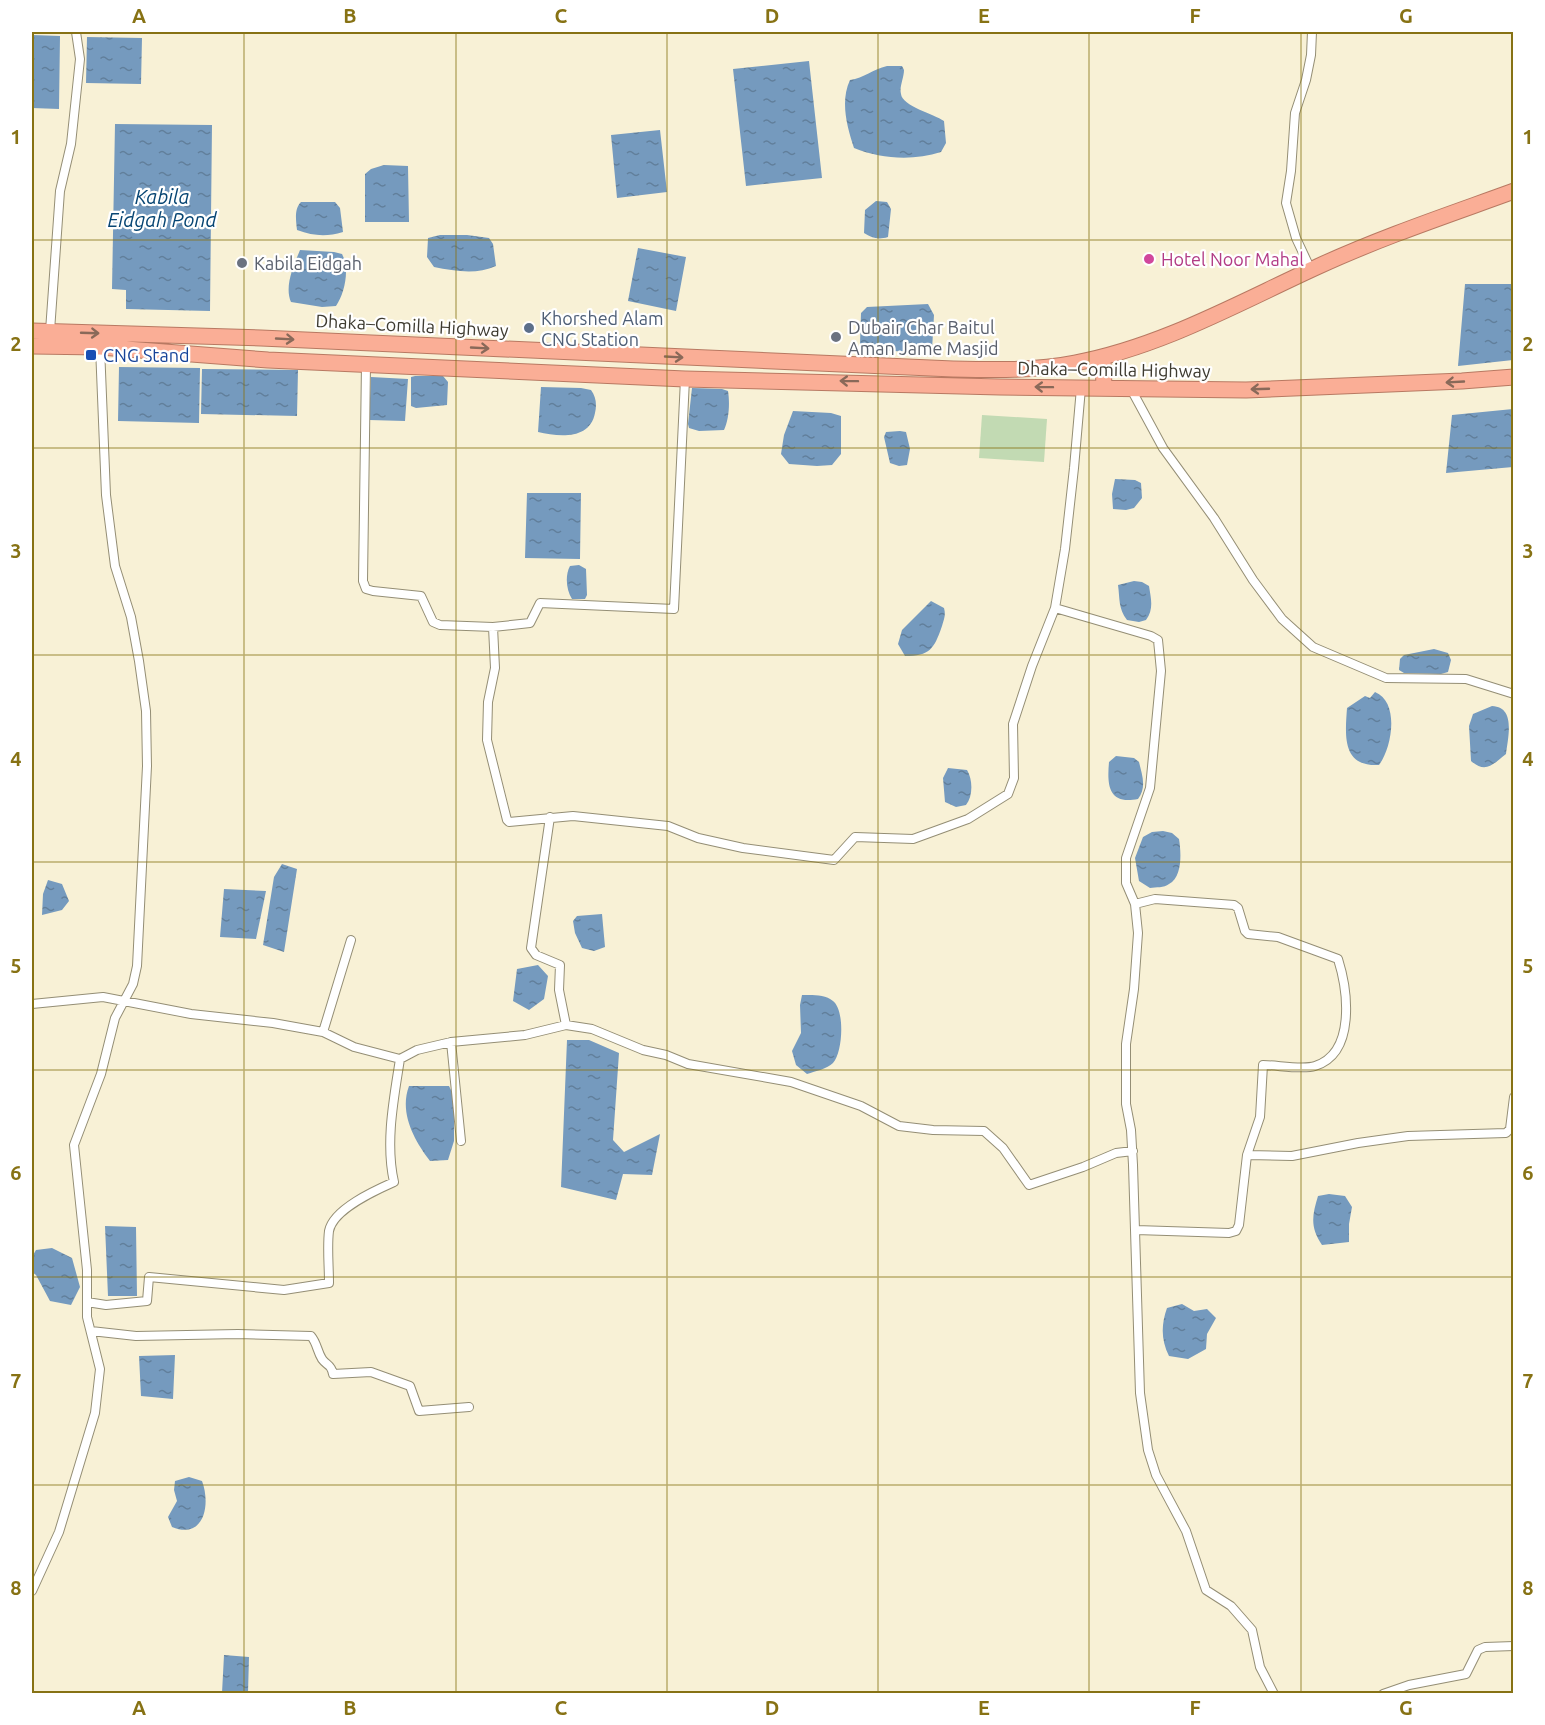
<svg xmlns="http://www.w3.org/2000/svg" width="1545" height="1725" font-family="Ubuntu,sans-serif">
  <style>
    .park { fill: #c2dab3 }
    .water { fill: url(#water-ripples) }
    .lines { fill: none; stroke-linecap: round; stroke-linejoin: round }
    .minor-casing { stroke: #948e75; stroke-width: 10 }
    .trunk-casing { stroke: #b87962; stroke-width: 17 }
    .minor { stroke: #fff; stroke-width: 8 }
    .trunk { stroke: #faae96; stroke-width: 15 }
    .oneway { stroke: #896959 }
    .grid { fill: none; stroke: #877214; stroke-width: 1.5; stroke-opacity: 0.55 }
    .hotel-dot { fill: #d1479c; stroke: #fff; stroke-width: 2 }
    .worship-dot { fill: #6b7280; stroke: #fff; stroke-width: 2 }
    .service-dot { fill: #5c6f8a; stroke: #fff; stroke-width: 2 }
    .transit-dot { fill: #1a4fb4; stroke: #fff; stroke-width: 2 }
    .labels { text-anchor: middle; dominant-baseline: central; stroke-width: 4.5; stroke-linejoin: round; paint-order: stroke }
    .hotel-label { font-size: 18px; fill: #b23c85; stroke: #fff; text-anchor: start }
    .worship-label { font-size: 18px; fill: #5b616d; stroke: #fff; text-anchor: start }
    .service-label { font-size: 18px; fill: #4e5e75; stroke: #fff; text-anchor: start }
    .street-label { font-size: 18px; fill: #3e3b31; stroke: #fff }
    .transit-label { font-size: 18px; fill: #164399; stroke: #fff; text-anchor: start }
    .water-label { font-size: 20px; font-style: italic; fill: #074573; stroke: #fff }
    .neatline { fill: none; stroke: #877214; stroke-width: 2 }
    .grid-label { font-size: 20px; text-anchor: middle; font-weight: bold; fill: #877214 }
  </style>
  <defs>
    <pattern id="water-ripples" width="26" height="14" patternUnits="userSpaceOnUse" patternTransform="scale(1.5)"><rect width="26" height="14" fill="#759abe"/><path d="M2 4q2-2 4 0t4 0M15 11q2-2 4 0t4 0" fill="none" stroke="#617f9b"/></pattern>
  </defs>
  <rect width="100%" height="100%" fill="#f8f1d6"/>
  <path class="park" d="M 982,415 L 1047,419 L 1044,462 L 979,458 Z"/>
  <path class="water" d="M 32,35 L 60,36 L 59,109 L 32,108 Z
    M 87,37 L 142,38 L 141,84 L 86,83 Z
    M 809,61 L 822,178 L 746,186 L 733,69 Z
    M 887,66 L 902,66 L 904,70 C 904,78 899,87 901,94 C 902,106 934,114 944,121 L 946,143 L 941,152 C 913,161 881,159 854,148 C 847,127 840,101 850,80 C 864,78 873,69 887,66 Z
    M 115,124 L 212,125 L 210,311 L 126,309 L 126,290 L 112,289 Z
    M 660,130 L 667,192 L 617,198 L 611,135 Z
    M 384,165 L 408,166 L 409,222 L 365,222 L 365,174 L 371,169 Z
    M 876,201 L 887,202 L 891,209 L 888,237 C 878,240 872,238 864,233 L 865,210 Z
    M 301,202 L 335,202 L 340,208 L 343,232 C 326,237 314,236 297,230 C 296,220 294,209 301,202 Z
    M 440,235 L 467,235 L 489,238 L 493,244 L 496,266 C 476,275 455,271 434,267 L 427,257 L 428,238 Z
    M 638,248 L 686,257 L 676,311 L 628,301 Z
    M 300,250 L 334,252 L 342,254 C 350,268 345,293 336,306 L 322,307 L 291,302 C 284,286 294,265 300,250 Z
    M 1465,284 L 1513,284 L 1513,360 L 1458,366 Z
    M 928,304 L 934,315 L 932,350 L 920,352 L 862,350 L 860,344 L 861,313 L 867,307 Z
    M 119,367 L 200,368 L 199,423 L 118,421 Z
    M 202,369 L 298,370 L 297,416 L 201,414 Z
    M 415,376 L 443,376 L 448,382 L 447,405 L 416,408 L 411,406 L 411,377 Z
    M 371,377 L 408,379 L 405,421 L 369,420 Z
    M 541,387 L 581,388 L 591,390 C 596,397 597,404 595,413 C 590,440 559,437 538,432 Z
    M 692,388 L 722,389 L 728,391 C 730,403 729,420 724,430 L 699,431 L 689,428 L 688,424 Z
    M 1513,409 L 1513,467 L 1446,473 L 1452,415 Z
    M 793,411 L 831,413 L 841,416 L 841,454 L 832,465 L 817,466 L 789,464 L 781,454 L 784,435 Z
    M 900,431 L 906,432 L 910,449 L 907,465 L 899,466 L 890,463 L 884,437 L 886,432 Z
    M 1115,479 L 1135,480 L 1141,483 L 1142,498 L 1134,508 L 1126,510 L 1113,509 L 1112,494 Z
    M 527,493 L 581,493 L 580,559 L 525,558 Z
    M 579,565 L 586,569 L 587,595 L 585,599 L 572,599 C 566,590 565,575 570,566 Z
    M 1134,581 L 1142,582 L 1149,586 C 1151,599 1154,609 1146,620 L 1139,622 L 1127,620 C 1118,608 1120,599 1118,585 Z
    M 931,601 L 944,608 C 946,615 944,619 942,626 C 934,649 930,656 905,656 L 898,644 L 902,630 Z
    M 1434,649 L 1448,653 L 1451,660 L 1448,672 L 1441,674 L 1404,673 L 1399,670 L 1400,659 L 1404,655 Z
    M 1375,692 C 1400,702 1392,748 1379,765 C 1342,767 1345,736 1347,708 L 1365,696 L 1370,698 Z
    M 1492,706 C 1516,707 1508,737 1506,754 C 1493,764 1486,774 1471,761 L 1469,726 L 1473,714 Z
    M 1116,756 L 1134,758 L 1139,762 C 1142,775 1147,787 1138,799 C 1108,805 1107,785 1109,762 Z
    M 948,768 L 967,770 C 973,780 973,796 966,805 L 956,807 L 945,802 L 943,778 Z
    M 1163,831 L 1172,833 L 1179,839 C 1181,851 1183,877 1169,884 C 1164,888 1156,887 1150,888 L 1139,881 L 1135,858 L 1143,837 L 1152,832 Z
    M 282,864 L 297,869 L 284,952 L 263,945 L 274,877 Z
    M 48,880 L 62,884 L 69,901 L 62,910 L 42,915 L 43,894 Z
    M 224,889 L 266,891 L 256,939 L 220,937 Z
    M 602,914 L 605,947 L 594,951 L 582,948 L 575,933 L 573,921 L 577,916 Z
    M 538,965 L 548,976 L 544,999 L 529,1010 L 513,1001 L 517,969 Z
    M 802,995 C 812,995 825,994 833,1001 C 845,1010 843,1052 833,1063 C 827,1069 816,1071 807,1074 L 796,1065 L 792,1051 L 801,1033 L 800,1005 Z
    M 567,1040 L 589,1040 L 619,1053 L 613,1140 L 624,1152 L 660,1134 L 652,1175 L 623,1174 L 616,1200 L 561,1187 Z
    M 409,1086 L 449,1086 L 454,1096 L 454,1141 L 448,1160 L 430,1161 C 414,1140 399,1113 409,1086 Z
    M 1329,1194 L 1345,1196 L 1352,1207 L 1349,1224 L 1349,1242 L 1322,1245 C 1310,1227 1312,1216 1318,1196 Z
    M 105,1226 L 136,1227 L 137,1296 L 108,1296 Z
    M 52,1248 L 72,1258 L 80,1287 L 71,1305 L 50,1301 L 36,1275 L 32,1272 L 32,1257 L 36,1250 Z
    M 1182,1304 L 1194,1311 L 1207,1309 L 1216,1318 L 1207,1334 L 1206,1349 L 1188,1359 L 1169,1356 C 1161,1340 1161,1325 1167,1308 Z
    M 175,1355 L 173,1399 L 141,1396 L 139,1356 Z
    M 189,1477 L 202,1481 C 211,1505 204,1540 172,1527 L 168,1517 L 177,1501 L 174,1490 L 175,1481 Z
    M 224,1655 L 249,1657 L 248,1693 L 222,1693 Z"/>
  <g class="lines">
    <defs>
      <path id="minor" d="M 1311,270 L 1296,238 L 1286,203 L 1291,171 L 1295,113 L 1306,80 L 1311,55 L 1312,32
        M 50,331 L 60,191 L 71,144 L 80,59 L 76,32
        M 366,364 L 363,581 L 366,589 L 373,591 L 421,596 L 433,622 L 440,625 L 493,627 L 530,623 L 540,603 L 674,609 L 685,379
        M 1131,389 L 1163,448 L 1214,518 L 1253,580 L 1282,619 L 1313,647 L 1386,678 L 1466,679 L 1514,694
        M 1055,608 L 1151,636 L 1158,640 L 1161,671 L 1150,788 L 1126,858 L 1126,883 L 1135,904 L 1138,933 L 1134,989 L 1126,1044 L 1126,1104 L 1131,1130 L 1133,1165 L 1140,1393 L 1148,1450 L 1156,1475 L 1186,1531 L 1206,1590 L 1231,1606 L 1252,1630 L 1260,1667 L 1274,1694
        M 493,627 L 495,668 L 488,702 L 487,740 L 507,820 L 509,822 L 573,816 L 668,826 L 698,838 L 743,848 L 834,860 L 855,837 L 913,839 L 968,819 L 1008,794 L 1014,778 L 1013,724 L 1032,666 L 1055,608 L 1065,549 L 1074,468 L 1081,388
        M 550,817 L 531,948 L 536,955 L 560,965 L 559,990 L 566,1025
        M 1135,904 L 1155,899 L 1234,905 L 1238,908 L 1245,931 L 1248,934 L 1278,937 L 1338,959 C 1348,991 1356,1053 1315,1066 C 1303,1070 1277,1065 1263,1065 L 1260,1117 L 1247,1155 L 1239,1225 L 1236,1231 L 1229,1233 L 1136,1230
        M 32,1004 L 103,997 L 191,1014 L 273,1023 L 323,1032 L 354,1047 L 400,1059 C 394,1098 385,1142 394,1182 C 376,1190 333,1209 329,1231 C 327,1247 329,1266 329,1283 L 284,1290 L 149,1277 L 147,1301 L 106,1305 L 87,1302
        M 323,1032 L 351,940
        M 451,1042 L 461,1141
        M 400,1059 L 417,1050 L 451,1042 L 525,1035 L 566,1025 L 592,1029 L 643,1050 L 666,1055 L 688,1064 L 791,1082 L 861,1106 L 899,1126 L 933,1130 L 984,1131 L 1003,1148 L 1029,1185 L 1083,1167 L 1116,1153 L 1133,1151
        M 1247,1155 L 1292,1156 L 1358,1143 L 1408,1136 L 1506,1133 L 1510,1129 L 1514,1097
        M 91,1331 L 136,1336 L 238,1334 L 311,1336 C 317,1343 317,1351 322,1359 C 327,1366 331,1364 333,1374 L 371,1372 L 410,1386 L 419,1411 L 469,1407
        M 32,1591 L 59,1532 L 95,1413 L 100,1369 L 87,1317 L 87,1270 L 74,1145 L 101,1074 L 115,1018 L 133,984 L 137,966 L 147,766 L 146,711 L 139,661 L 131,617 L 115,566 L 106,495 L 100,347
        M 1383,1694 L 1409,1685 L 1466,1674 L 1478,1650 L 1485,1647 L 1514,1646"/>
      <path id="trunk" d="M 32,331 L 261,338 L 953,369 C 994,370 1035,371 1075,363 C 1161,347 1240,302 1319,266 C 1382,237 1448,215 1514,191
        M 32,346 L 100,347 L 268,360 L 685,379 L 1000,387 L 1246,390 L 1462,381 L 1514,377
        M 1103,357 L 1104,388"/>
    </defs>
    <use href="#minor" class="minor-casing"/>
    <use href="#trunk" class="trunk-casing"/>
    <use href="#minor" class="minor"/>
    <use href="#trunk" class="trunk"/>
  </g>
  <defs><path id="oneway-shaft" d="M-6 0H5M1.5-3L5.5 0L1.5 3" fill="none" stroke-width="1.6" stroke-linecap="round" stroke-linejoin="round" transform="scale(1.5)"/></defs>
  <g class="oneway">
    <use href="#oneway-shaft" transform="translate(90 333) rotate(2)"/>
    <use href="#oneway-shaft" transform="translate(285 339) rotate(3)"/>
    <use href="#oneway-shaft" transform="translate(480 348) rotate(3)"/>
    <use href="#oneway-shaft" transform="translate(674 357) rotate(3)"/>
    <use href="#oneway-shaft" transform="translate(849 381) rotate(-179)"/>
    <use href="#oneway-shaft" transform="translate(1455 382) rotate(177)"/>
    <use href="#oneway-shaft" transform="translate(1044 387) rotate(-179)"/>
    <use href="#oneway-shaft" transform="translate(1260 389) rotate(178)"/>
  </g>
  <path class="grid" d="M 244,32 L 244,1694M 456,32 L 456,1694M 667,32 L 667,1694M 878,32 L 878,1694M 1089,32 L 1089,1694M 1301,32 L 1301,1694M 32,240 L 1514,240M 32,448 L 1514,448M 32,655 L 1514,655M 32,862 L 1514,862M 32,1070 L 1514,1070M 32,1277 L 1514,1277M 32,1485 L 1514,1485"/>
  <circle class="hotel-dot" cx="1149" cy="259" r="6"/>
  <g class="worship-dot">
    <circle cx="242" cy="263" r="6"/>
    <circle cx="836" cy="337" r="6"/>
  </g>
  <circle class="service-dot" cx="529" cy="328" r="6"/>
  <rect class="transit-dot" x="85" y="349" width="12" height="12" rx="3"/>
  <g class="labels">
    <g class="hotel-label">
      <text x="1161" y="259">Hotel Noor Mahal</text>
    </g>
    <g class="worship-label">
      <text x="254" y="263">Kabila Eidgah</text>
      <text x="848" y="327">Dubair Char Baitul<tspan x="848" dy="21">Aman Jame Masjid</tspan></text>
    </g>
    <g class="service-label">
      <text x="541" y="318">Khorshed Alam<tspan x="541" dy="21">CNG Station</tspan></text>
    </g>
    <g class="street-label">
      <text transform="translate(412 325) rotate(3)">Dhaka–Comilla Highway</text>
      <text transform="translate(1114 369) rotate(1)">Dhaka–Comilla Highway</text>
    </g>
    <g class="transit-label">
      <text x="103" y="355">CNG Stand</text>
    </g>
    <g class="water-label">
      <text x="162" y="196">Kabila<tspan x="162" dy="23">Eidgah Pond</tspan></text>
    </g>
  </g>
  <rect width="1545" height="1725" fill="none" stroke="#ffffff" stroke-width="66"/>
  <rect x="33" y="33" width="1479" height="1659" class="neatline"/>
  <g class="grid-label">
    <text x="139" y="23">A</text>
    <text x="350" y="23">B</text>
    <text x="561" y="23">C</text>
    <text x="772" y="23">D</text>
    <text x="984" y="23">E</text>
    <text x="1195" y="23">F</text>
    <text x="1406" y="23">G</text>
    <text x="16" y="144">1</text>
    <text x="1528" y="144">1</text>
    <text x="16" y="351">2</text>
    <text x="1528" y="351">2</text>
    <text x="16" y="558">3</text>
    <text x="1528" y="558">3</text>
    <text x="16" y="766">4</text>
    <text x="1528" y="766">4</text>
    <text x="16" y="973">5</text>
    <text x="1528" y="973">5</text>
    <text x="16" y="1180">6</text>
    <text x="1528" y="1180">6</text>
    <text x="16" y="1388">7</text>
    <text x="1528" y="1388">7</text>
    <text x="16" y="1595">8</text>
    <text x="1528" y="1595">8</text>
    <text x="139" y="1715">A</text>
    <text x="350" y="1715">B</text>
    <text x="561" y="1715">C</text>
    <text x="772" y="1715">D</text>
    <text x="984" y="1715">E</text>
    <text x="1195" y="1715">F</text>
    <text x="1406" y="1715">G</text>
  </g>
</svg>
